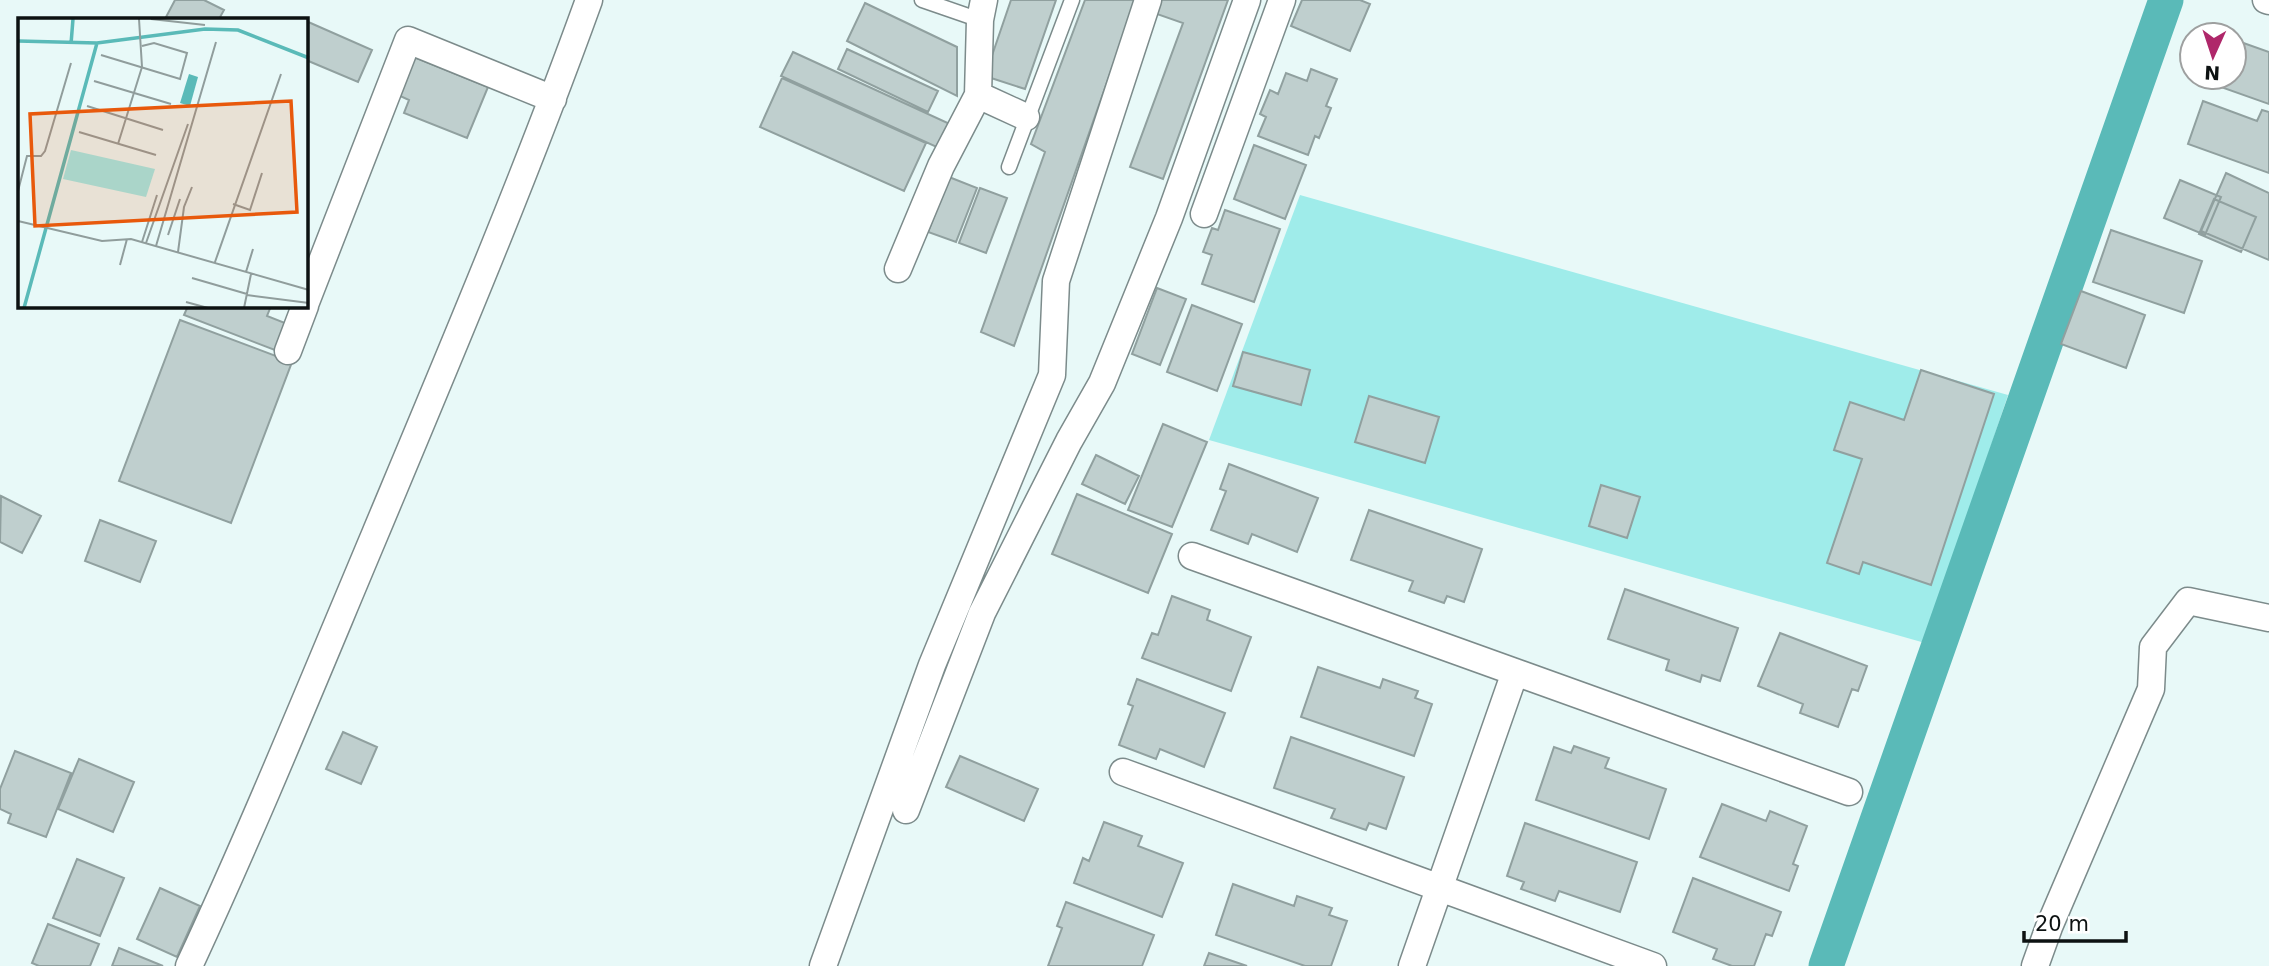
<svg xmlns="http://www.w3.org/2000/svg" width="2269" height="966" font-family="'DejaVu Sans',sans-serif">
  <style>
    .green { fill: #9fecea }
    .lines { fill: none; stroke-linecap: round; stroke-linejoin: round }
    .canal { stroke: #5abab8; stroke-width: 35 }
    .building { fill: #bfcfce; stroke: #90a09f; stroke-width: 2 }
    .service-casing { stroke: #7c8b8b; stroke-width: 17 }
    .minor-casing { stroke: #7c8b8b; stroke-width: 29 }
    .service { stroke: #fff; stroke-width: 14 }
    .minor { stroke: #fff; stroke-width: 26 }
    .inset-river { fill: none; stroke: #5abab8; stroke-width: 3.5 }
    .inset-road { fill: none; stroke: #909d9c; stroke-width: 2 }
    .view { fill: #e8590c; fill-opacity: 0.15; stroke: #e8590c; stroke-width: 3.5 }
    .inset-edge { fill: none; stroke: #0d1212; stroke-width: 3.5 }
  </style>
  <rect width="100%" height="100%" fill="#e8f9f8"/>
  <path class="green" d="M 1300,195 L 2008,395 L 1925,643 L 1209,440 Z"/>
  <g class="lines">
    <path class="canal" d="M 1826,966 L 2166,0"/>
  </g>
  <path class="building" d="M 175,0 L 204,0 L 224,10 L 219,19 L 165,19 Z
    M 1011,0 L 1056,0 L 1025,89 L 985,76 Z
    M 1085,0 L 1136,0 L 1014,346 L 981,332 L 1045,152 L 1031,144 Z
    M 1159,0 L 1228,0 L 1163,179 L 1130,167 L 1183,23 L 1154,13 Z
    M 1302,0 L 1360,0 L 1370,4 L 1350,51 L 1291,26 Z
    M 865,3 L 957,47 L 957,96 L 847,41 Z
    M 306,21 L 372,50 L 358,82 L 306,60 Z
    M 2235,40 L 2269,52 L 2269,104 L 2218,86 L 2222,77 L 2234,77 Z
    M 847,49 L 938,91 L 928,112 L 838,69 Z
    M 793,52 L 952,125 L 941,149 L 781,76 Z
    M 414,57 L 488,87 L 467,138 L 404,113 L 409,100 L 398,95 Z
    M 1311,69 L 1337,79 L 1326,106 L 1331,108 L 1319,138 L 1315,136 L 1308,155 L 1258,136 L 1266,117 L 1260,114 L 1270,90 L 1278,94 L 1286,73 L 1307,81 Z
    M 782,78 L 926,143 L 904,191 L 760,127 Z
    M 2203,101 L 2257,121 L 2262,110 L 2269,112 L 2269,173 L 2188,144 Z
    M 1254,145 L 1306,165 L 1285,219 L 1234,199 Z
    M 2226,173 L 2269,193 L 2269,260 L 2201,231 Z
    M 949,177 L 977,188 L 956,242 L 928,232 Z
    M 2180,180 L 2221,197 L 2205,235 L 2164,218 Z
    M 980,188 L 1007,198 L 986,253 L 959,243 Z
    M 2214,199 L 2256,217 L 2241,252 L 2199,234 Z
    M 1225,210 L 1280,229 L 1254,302 L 1202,284 L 1212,255 L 1203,252 L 1212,228 L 1218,230 Z
    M 2111,230 L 2202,261 L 2184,313 L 2093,282 Z
    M 1157,288 L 1186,299 L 1160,365 L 1132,354 Z
    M 2081,291 L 2145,315 L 2126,368 L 2061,344 Z
    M 1192,305 L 1242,324 L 1217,391 L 1167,372 Z
    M 188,306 L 271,306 L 267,316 L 290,325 L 280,352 L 184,315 Z
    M 180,320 L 292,362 L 231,523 L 119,481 Z
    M 1243,352 L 1310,370 L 1301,405 L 1233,386 Z
    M 1921,370 L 1994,394 L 1931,585 L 1863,562 L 1859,574 L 1827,563 L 1862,459 L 1834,450 L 1850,402 L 1904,420 Z
    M 1369,396 L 1439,417 L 1425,463 L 1355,442 Z
    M 1163,424 L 1207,442 L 1172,527 L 1128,510 Z
    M 1096,455 L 1139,476 L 1125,504 L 1082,484 Z
    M 1229,464 L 1318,498 L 1297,552 L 1252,534 L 1248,544 L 1211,530 L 1226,491 L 1220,489 Z
    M 1601,485 L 1640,497 L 1627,538 L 1589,526 Z
    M 1077,494 L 1172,534 L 1148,593 L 1052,554 Z
    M 1,496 L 41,516 L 22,553 L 0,542 Z
    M 1369,510 L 1482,549 L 1464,602 L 1447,596 L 1444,603 L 1409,591 L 1413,581 L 1351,560 Z
    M 100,520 L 156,541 L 140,582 L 85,561 Z
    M 1625,589 L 1738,628 L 1720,681 L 1702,675 L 1700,682 L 1666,670 L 1669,660 L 1608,639 Z
    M 1172,596 L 1210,610 L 1207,620 L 1251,637 L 1231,691 L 1142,658 L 1152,633 L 1158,635 Z
    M 1780,633 L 1867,666 L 1858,691 L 1852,689 L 1838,727 L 1800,713 L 1803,704 L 1758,686 Z
    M 1318,667 L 1380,688 L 1383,679 L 1418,691 L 1415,698 L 1432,704 L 1414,756 L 1301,717 Z
    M 1137,679 L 1225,713 L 1204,767 L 1160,749 L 1156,759 L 1119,745 L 1133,706 L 1128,704 Z
    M 343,732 L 377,747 L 361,784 L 326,769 Z
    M 1291,737 L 1404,777 L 1386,829 L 1369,823 L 1366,830 L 1331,818 L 1335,809 L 1274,788 Z
    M 1574,746 L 1609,758 L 1605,768 L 1666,789 L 1649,839 L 1536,800 L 1554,747 L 1571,753 Z
    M 15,751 L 71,773 L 46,837 L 8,823 L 11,814 L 0,809 L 0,789 Z
    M 960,756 L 1038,789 L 1024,821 L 946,787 Z
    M 79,759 L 134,782 L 113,832 L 58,809 Z
    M 1722,804 L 1766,821 L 1770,811 L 1807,826 L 1793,864 L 1798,866 L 1789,891 L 1700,857 Z
    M 1104,822 L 1142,836 L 1138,846 L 1183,863 L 1162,917 L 1074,883 L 1083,858 L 1089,861 Z
    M 1525,823 L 1637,862 L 1620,912 L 1559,891 L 1555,901 L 1521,889 L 1524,882 L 1507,876 Z
    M 77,859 L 124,878 L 100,936 L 53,918 Z
    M 1693,878 L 1781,912 L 1772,936 L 1766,934 L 1754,966 L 1732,966 L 1713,959 L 1717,949 L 1673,932 Z
    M 1233,884 L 1294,906 L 1297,896 L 1332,908 L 1329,915 L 1347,921 L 1331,966 L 1305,966 L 1216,935 Z
    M 160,888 L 200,906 L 177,957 L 137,939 Z
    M 1066,902 L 1154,935 L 1142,966 L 1048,966 L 1062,928 L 1057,926 Z
    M 48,924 L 99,944 L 90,966 L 39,966 L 32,963 Z
    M 119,948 L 163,966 L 112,966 Z
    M 1209,953 L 1247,966 L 1204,966 Z"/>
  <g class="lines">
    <defs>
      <path id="service" d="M 922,0 L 980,20
        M 1009,167 L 1072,0"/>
      <path id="minor" d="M 2266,0 L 2269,1
        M 978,95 L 1026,117
        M 1204,214 L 1282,0
        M 898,269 L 941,166 L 978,95 L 980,20 L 984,0
        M 306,302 L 408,40 L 553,99
        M 288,351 L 305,306
        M 1192,556 L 1849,792
        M 1123,772 L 1653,966
        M 906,810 L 982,613 L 1069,441 L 1102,383 L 1169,218 L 1247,0
        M 189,966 C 255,824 314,679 375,534 C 449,357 524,180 589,0
        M 823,966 L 932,665 L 1052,375 L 1056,281 L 1148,0
        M 1412,966 L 1515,672
        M 2035,966 L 2049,927 L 2151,689 L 2153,647 L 2188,601 L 2269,618"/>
    </defs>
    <use href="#service" class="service-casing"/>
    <use href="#minor" class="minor-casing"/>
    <use href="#service" class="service"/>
    <use href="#minor" class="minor"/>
  </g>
  <g transform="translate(18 18)">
    <rect width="290" height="290" fill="#e8f9f8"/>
    <path d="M 53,132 L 137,151 L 128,179 L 45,161 Z" fill="#9fecea"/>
    <path d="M 171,56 L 180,59 L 172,88 L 162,85 Z" fill="#5abab8"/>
    <path class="inset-river" d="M 0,23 L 79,25 L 187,11 L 220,12 L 291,40M 53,26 L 55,1M 6,290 L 79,25"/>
    <path class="inset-road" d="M 133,1 L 187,7M 83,37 L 162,61 L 169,35 L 136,25 L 124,28M 76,63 L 153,86M 69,88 L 145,112M 61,114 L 138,137M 100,126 L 124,49 L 121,1M 0,173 L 9,138 L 23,138 L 27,133 L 53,45M 215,186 L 232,192 L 244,155M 0,203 L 84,223 L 113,221 L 291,272M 150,217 L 162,181M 124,224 L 139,177M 128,225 L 170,106M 138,228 L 198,24M 160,234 L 166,189 L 174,169M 197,244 L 263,56M 102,247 L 109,221M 228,254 L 235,231M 174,260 L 229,276M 229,277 L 291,285M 168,284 L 190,290M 226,290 L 233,256"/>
    <path class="view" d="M 273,83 L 279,194 L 17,208 L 12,96 Z"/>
    <rect width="290" height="290" class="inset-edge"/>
  </g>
  <g transform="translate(2213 56) rotate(183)"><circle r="33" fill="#ffffff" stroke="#9ea0a0" stroke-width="2"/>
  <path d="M0-5L12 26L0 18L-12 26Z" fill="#af276a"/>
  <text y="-10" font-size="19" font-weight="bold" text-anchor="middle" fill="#0d1212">N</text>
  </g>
  <path d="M2024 931v10h102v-10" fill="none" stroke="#0d1212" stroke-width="3.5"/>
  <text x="2035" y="931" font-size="21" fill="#0d1212" stroke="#ffffff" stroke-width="5" paint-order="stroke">20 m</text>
</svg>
